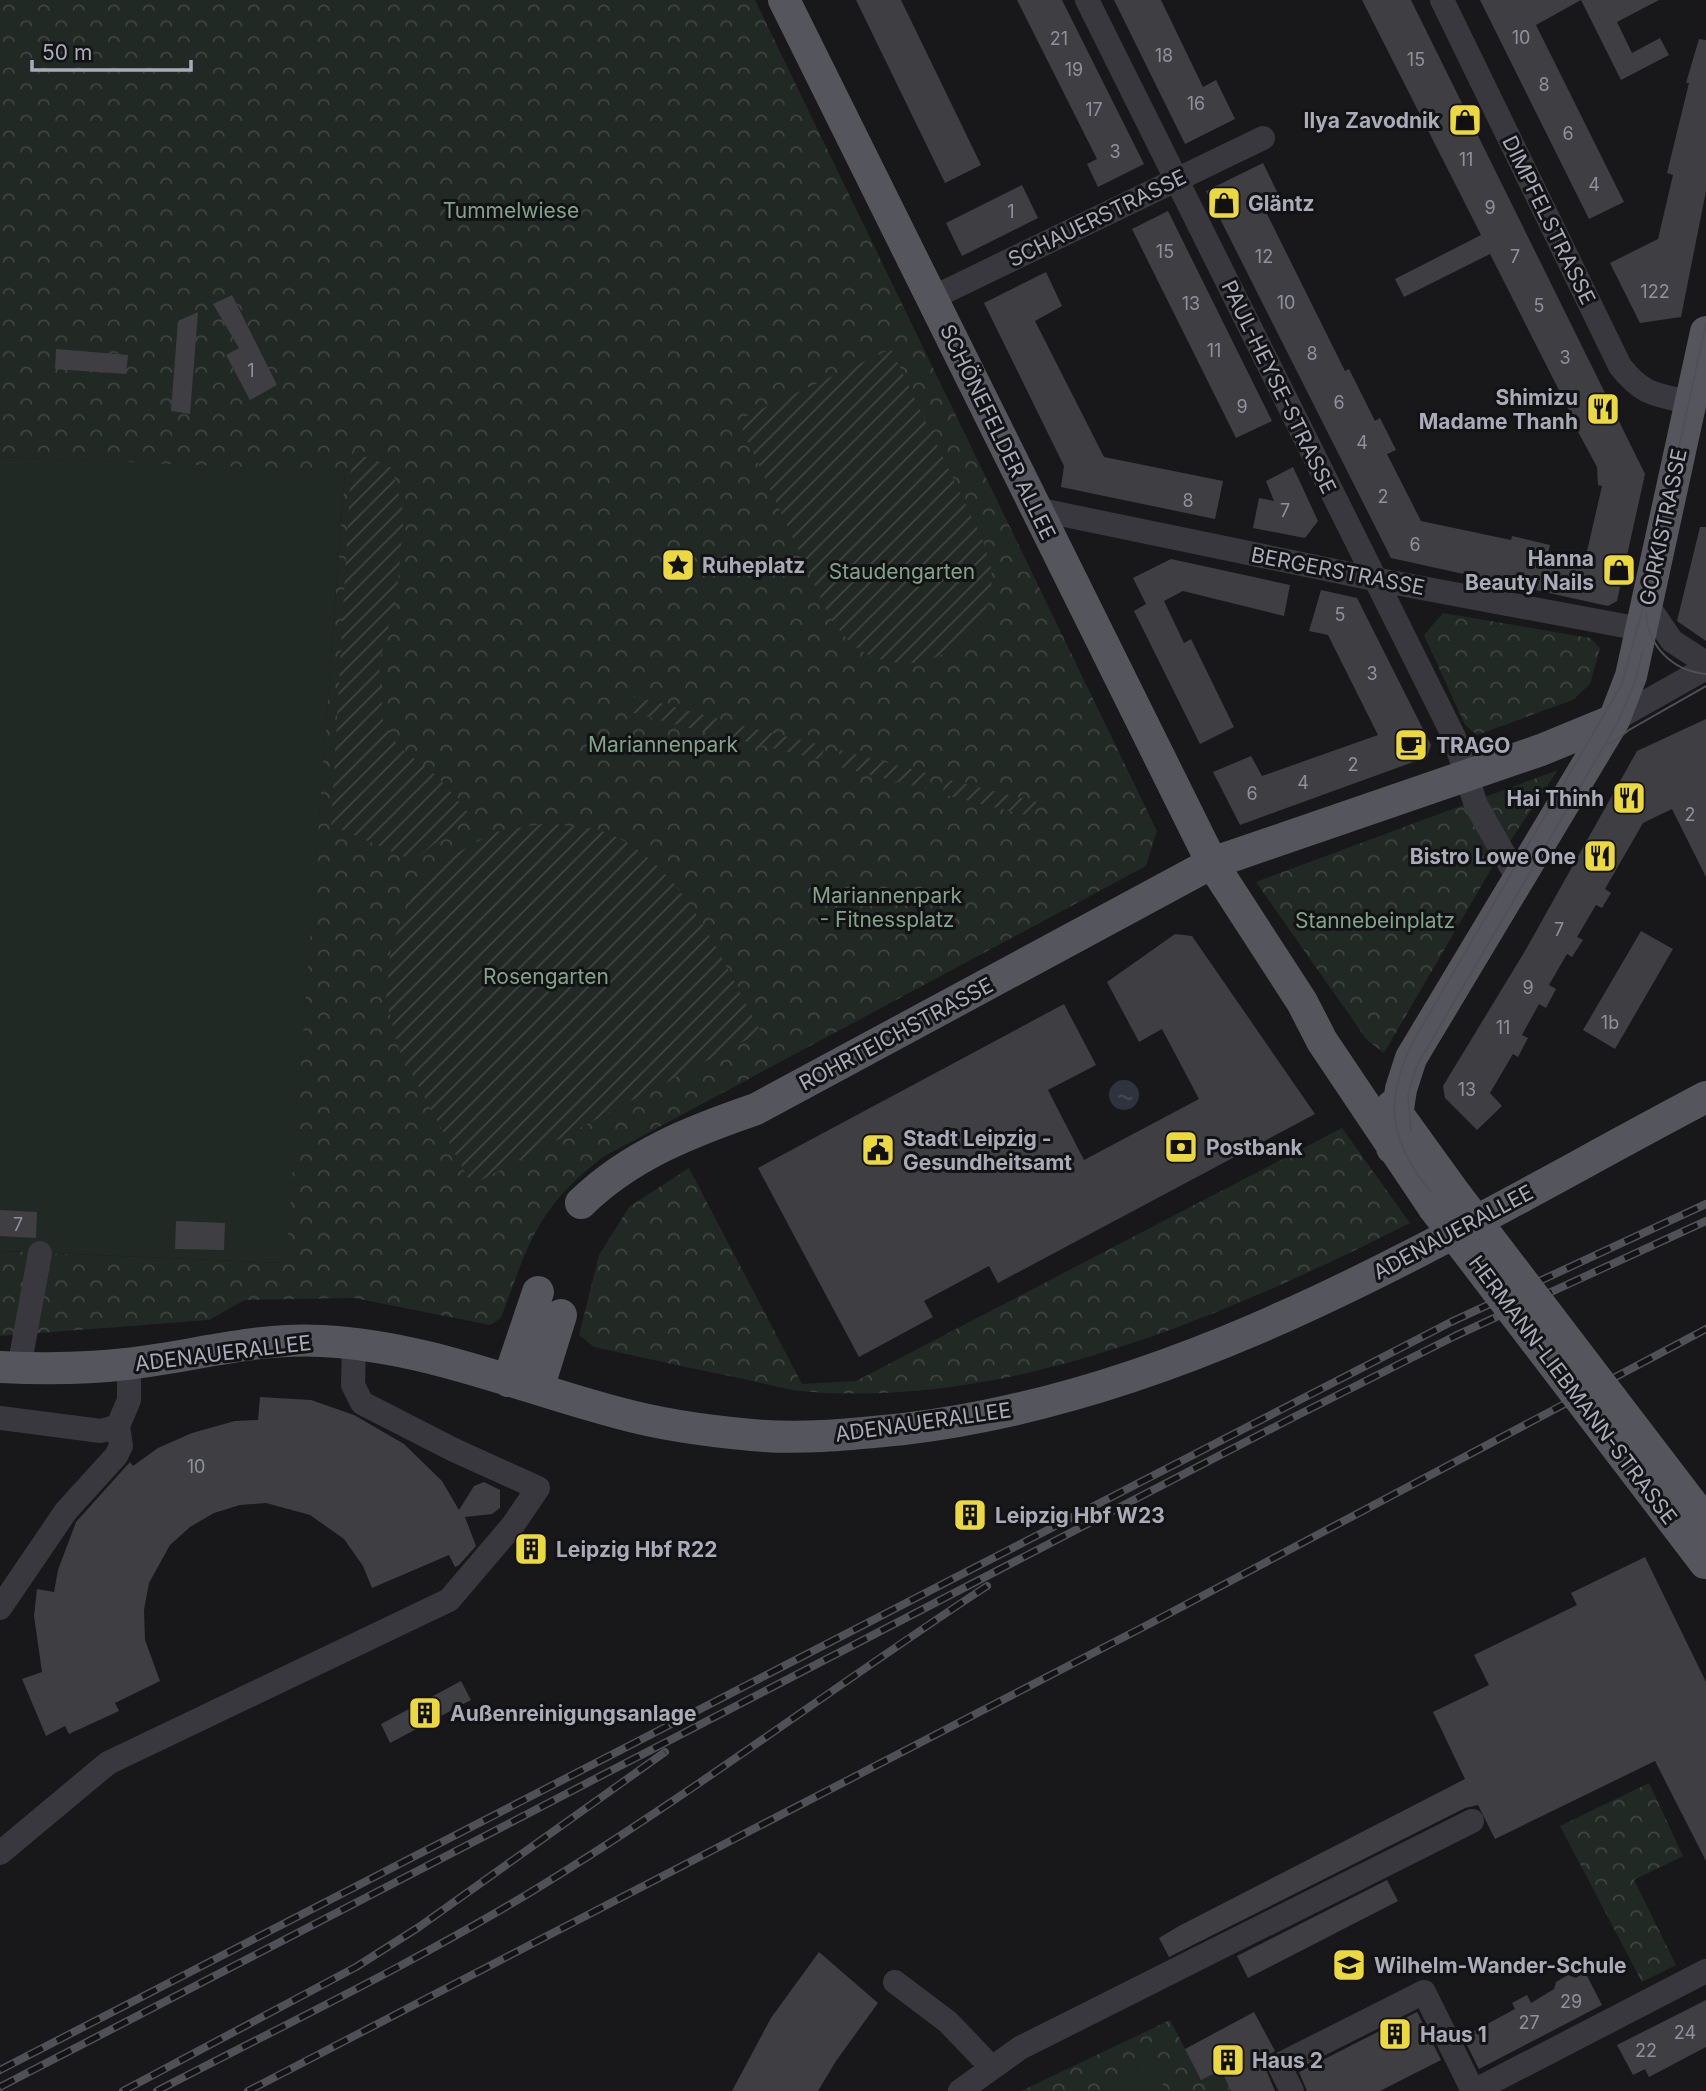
<svg xmlns="http://www.w3.org/2000/svg" width="1706" height="2091" font-family="Inter,sans-serif">
  <style>
    .forest { fill: url(#forest-crowns) }
    .garden { fill: url(#garden-furrows) }
    .pitch { fill: #212924 }
    .water { fill: url(#water-ripples) }
    .building { fill: #3f3f43 }
    .lines { fill: none; stroke-linecap: round; stroke-linejoin: round }
    .minor { stroke: #39383e; stroke-width: 24 }
    .major { stroke: #55555d; stroke-width: 32 }
    .tram { stroke: #505057; stroke-width: 2 }
    .rail-casing { stroke: #505057; stroke-width: 8 }
    .rail { stroke: #131214; stroke-width: 5; stroke-dasharray: 16; stroke-linecap: butt }
    .major-bridge { stroke: #55555d; stroke-width: 32 }
    .labels { text-anchor: middle; dominant-baseline: central; stroke-width: 6; stroke-linejoin: round; paint-order: stroke }
    .number-label { font-size: 18px; fill: #8f909c }
    .poi-label { font-size: 21px; font-weight: bold; fill: #aaabb9; stroke: #131214; text-anchor: start }
    .park-label { font-size: 21px; fill: #82a38b; stroke: #131214 }
    .street-label { font-size: 21px; fill: #aaabb9; stroke: #131214 }
  </style>
  <defs>
    <pattern id="forest-crowns" width="20" height="18" patternUnits="userSpaceOnUse" patternTransform="scale(1.75)"><rect width="20" height="18" fill="#212924"/><path d="M2 6a3 3 0 1 1 6 0M12 15a3 3 0 1 1 6 0" fill="none" stroke="#3f4542"/></pattern>
    <pattern id="garden-furrows" width="10" height="10" patternUnits="userSpaceOnUse" patternTransform="scale(1.75)"><rect width="10" height="10" fill="#212924"/><path d="M-1 1l2-2M0 10L10 0M9 11l2-2" fill="none" stroke="#3f4542"/></pattern>
    <pattern id="water-ripples" width="26" height="14" patternUnits="userSpaceOnUse" patternTransform="scale(1.75)"><rect width="26" height="14" fill="#2e333d"/><path d="M2 4q2-2 4 0t4 0M15 11q2-2 4 0t4 0" fill="none" stroke="#4a4e57"/></pattern>
  </defs>
  <rect width="100%" height="100%" fill="#181719"/>
  <path class="forest" d="M 0,0 L 755,0 L 1157,831 L 1146,866 L 603,1157 C 536,1209 529,1243 501,1318 L 490,1325 L 354,1298 L 245,1300 L 209,1320 L 0,1336 L 0,1251 L 285,1263 L 345,472 L 0,457 Z
    M 1443,613 L 1590,638 L 1600,648 L 1590,684 L 1573,700 L 1477,735 L 1465,725 L 1424,635 Z
    M 1558,770 L 1490,871 L 1384,1053 L 1367,1040 L 1256,882 Z
    M 1342,1128 L 1410,1223 C 1231,1313 1018,1407 812,1392 C 788,1391 763,1383 739,1378 C 691,1368 643,1358 594,1347 L 579,1335 L 599,1255 L 629,1207 L 689,1168 L 802,1384 L 856,1381 Z
    M 1649,1783 L 1683,1856 L 1634,1880 L 1676,1965 L 1642,1982 L 1560,1826 Z
    M 1170,2020 L 1201,2079 L 1221,2070 L 1231,2091 L 1021,2091 Z"/>
  <path class="garden" d="M 891,349 L 983,541 C 985,550 989,559 991,568 C 999,635 927,684 867,654 C 850,646 840,631 829,616 L 738,420 Z
    M 352,451 L 392,468 L 404,514 L 397,593 L 379,664 L 383,721 L 398,746 L 438,777 L 469,814 L 414,861 L 331,825 Z
    M 634,696 L 719,719 L 715,735 L 630,712 Z
    M 735,724 L 825,746 L 821,760 L 732,738 Z
    M 840,750 L 930,774 L 926,789 L 836,766 Z
    M 946,779 L 1037,802 L 1033,817 L 942,794 Z
    M 547,823 C 564,826 584,826 601,831 C 683,858 722,962 761,1032 L 472,1185 L 399,1050 L 386,999 L 391,946 L 412,897 L 448,858 L 495,832 Z"/>
  <path class="pitch" d="M 0,457 L 345,471 L 286,1263 L 0,1251 Z
    M 1152,2064 L 1166,2091 L 1101,2091 Z"/>
  <path class="water" d="M1109 1095a15 15 0 1 1 30 0a15 15 0 1 1-30 0Z"/>
  <path class="building" d="M 856,0 L 901,0 L 981,165 L 945,183 Z
    M 1017,0 L 1062,0 L 1144,164 L 1098,187 L 1087,164 L 1097,159 Z
    M 1114,0 L 1161,0 L 1203,87 L 1216,80 L 1235,119 L 1185,144 Z
    M 1362,0 L 1411,0 L 1645,474 L 1617,601 L 1608,606 L 1391,558 L 1206,191 L 1263,163 L 1282,202 L 1265,210 L 1345,371 L 1349,369 L 1375,421 L 1380,418 L 1396,450 L 1387,454 L 1421,521 L 1511,540 L 1512,536 L 1550,545 L 1548,553 L 1585,560 L 1602,486 L 1598,485 L 1597,467 L 1576,428 L 1570,431 L 1562,414 L 1569,410 L 1490,254 L 1404,297 L 1395,279 L 1481,235 Z
    M 1480,0 L 1659,0 L 1617,22 L 1632,53 L 1660,38 L 1669,55 L 1621,80 L 1581,0 L 1536,25 L 1624,202 L 1589,219 Z
    M 1699,39 L 1706,40 L 1706,191 L 1681,317 L 1640,323 L 1610,263 L 1658,239 L 1673,175 L 1667,173 L 1689,83 L 1686,83 Z
    M 1022,185 L 1038,218 L 962,256 L 946,223 Z
    M 1168,211 L 1272,421 L 1236,438 L 1132,229 Z
    M 1046,272 L 1062,306 L 1035,321 L 1104,457 L 1223,481 L 1215,519 L 1061,487 L 1064,466 L 984,303 Z
    M 232,295 L 277,385 L 250,400 L 226,355 L 239,348 L 213,304 Z
    M 198,312 L 190,414 L 171,411 L 178,321 Z
    M 56,349 L 128,355 L 126,374 L 55,369 Z
    M 1293,467 L 1318,521 L 1305,538 L 1253,528 L 1259,498 L 1274,501 L 1266,481 Z
    M 1700,527 L 1706,527 L 1706,641 L 1677,621 Z
    M 1171,559 L 1290,585 L 1284,616 L 1183,591 L 1164,601 L 1184,643 L 1191,639 L 1234,727 L 1200,744 L 1134,611 L 1146,604 L 1133,578 Z
    M 1321,590 L 1357,598 L 1431,745 L 1427,757 L 1240,825 L 1213,772 L 1251,756 L 1262,776 L 1378,735 L 1328,635 L 1309,631 Z
    M 1706,719 L 1706,877 L 1672,809 L 1643,823 L 1605,889 L 1611,893 L 1602,908 L 1596,905 L 1577,937 L 1583,940 L 1572,957 L 1567,954 L 1549,985 L 1556,989 L 1546,1008 L 1539,1004 L 1522,1035 L 1528,1038 L 1518,1057 L 1513,1054 L 1490,1093 L 1502,1106 L 1477,1130 L 1445,1098 L 1443,1086 L 1525,951 L 1637,751 Z
    M 1641,931 L 1673,949 L 1615,1049 L 1583,1030 Z
    M 1175,934 L 1192,936 L 1315,1114 L 998,1283 L 989,1266 L 924,1301 L 933,1317 L 859,1357 L 758,1168 L 1064,1004 L 1096,1065 L 1048,1090 L 1084,1160 L 1199,1099 L 1162,1029 L 1139,1042 L 1107,982 Z
    M 0,1210 L 37,1212 L 36,1238 L 0,1236 Z
    M 176,1221 L 225,1223 L 224,1250 L 175,1249 Z
    M 260,1397 L 311,1400 L 354,1415 L 404,1444 L 442,1481 L 459,1510 L 474,1486 L 484,1482 L 500,1490 L 500,1508 L 492,1514 L 465,1517 L 476,1546 L 459,1565 L 455,1567 L 449,1555 L 372,1588 L 363,1566 L 344,1539 L 310,1515 L 266,1503 L 240,1505 L 214,1513 L 190,1527 L 170,1545 L 149,1583 L 144,1610 L 145,1640 L 160,1681 L 115,1703 L 119,1711 L 69,1734 L 65,1726 L 46,1736 L 22,1679 L 42,1672 L 34,1616 L 37,1589 L 54,1592 L 58,1570 L 76,1522 L 130,1462 L 133,1466 L 158,1448 L 192,1433 L 235,1421 L 258,1420 Z
    M 1645,1557 L 1706,1682 L 1706,1861 L 1655,1761 L 1495,1839 L 1478,1805 L 1465,1808 L 1169,1957 L 1159,1938 L 1179,1926 L 1465,1779 L 1433,1712 L 1489,1685 L 1474,1655 L 1577,1605 L 1571,1593 Z
    M 461,1681 L 471,1700 L 390,1743 L 381,1724 Z
    M 1387,1880 L 1398,1901 L 1248,1978 L 1237,1956 Z
    M 819,1952 L 878,2003 L 836,2061 L 818,2091 L 732,2091 L 771,2018 Z
    M 1585,1972 L 1602,2005 L 1479,2069 L 1463,2037 L 1515,2009 L 1512,2003 L 1527,1995 L 1531,2003 L 1554,1989 L 1556,1982 L 1568,1975 L 1576,1978 Z
    M 1706,2000 L 1706,2047 L 1649,2077 L 1645,2069 L 1633,2075 L 1617,2045 Z
    M 1254,2012 L 1275,2051 L 1267,2056 L 1264,2065 L 1275,2091 L 1231,2091 L 1221,2070 L 1201,2080 L 1185,2049 Z
    M 1417,2012 L 1441,2060 L 1380,2091 L 1307,2091 L 1299,2072 Z"/>
  <g class="lines">
    <path class="minor" d="M 1087,0 L 1454,737 L 1476,805 L 1518,879
      M 1442,0 L 1620,366 C 1642,395 1657,395 1690,402
      M 932,298 L 1263,138
      M 1036,509 L 1374,579 L 1641,629
      M 1646,603 L 1672,641 L 1706,663
      M 1614,720 L 1706,668
      M 19,1368 L 40,1253
      M 0,1418 L 101,1431 L 118,1426 L 129,1400 L 129,1364
      M 0,1608 L 66,1511 L 116,1456 L 121,1446 L 118,1426
      M 0,1853 L 108,1763 L 449,1600 L 513,1525 L 538,1488 L 454,1450 L 362,1403 L 353,1385 L 354,1344
      M 895,1982 L 948,2022 L 991,2067
      M 960,2091 L 1020,2048 L 1472,1821
      M 1292,2091 L 1279,2065 L 1424,1992 L 1473,2091
      M 1474,2091 L 1706,1971"/>
    <path class="major" d="M 784,0 L 1212,863 L 1302,1002 L 1322,1041 L 1434,1208
      M 1392,1106 L 1457,1196
      M 1392,1148 L 1401,1089 L 1411,1058 L 1614,720 L 1631,676 L 1706,332
      M 581,1203 C 630,1155 692,1131 756,1109 L 1212,863 L 1541,750 L 1614,720
      M 0,1367 C 42,1369 84,1369 126,1364 C 191,1357 256,1337 322,1341 C 425,1346 520,1387 619,1413 C 662,1425 707,1431 752,1435 C 803,1440 854,1434 904,1429 C 1198,1394 1450,1232 1706,1097
      M 508,1381 L 538,1292
      M 538,1389 L 561,1315"/>
    <path class="tram" d="M 1706,324 L 1647,593 L 1622,684 L 1411,1045 C 1389,1096 1386,1127 1418,1175 L 1706,1555
      M 1646,613 C 1648,647 1673,671 1706,674
      M 1610,744 L 1629,730 L 1706,686
      M 1411,1132 L 1408,1095 L 1416,1067 L 1617,724 L 1635,682 L 1643,650"/>
    <defs>
      <path id="rail" d="M 0,2070 L 1451,1322 L 1706,1204
        M 0,2087 L 1292,1418 L 1455,1336 L 1706,1221
        M 123,2091 L 356,1967 L 419,1927 L 665,1752
        M 157,2091 C 282,2026 410,1965 531,1892 C 688,1797 834,1686 987,1586
        M 248,2091 L 1153,1622 L 1706,1329"/>
    </defs>
    <use href="#rail" class="rail-casing"/>
    <use href="#rail" class="rail"/>
    <path class="major-bridge" d="M 1457,1196 L 1706,1522
      M 1434,1208 L 1705,1563"/>
  </g>
  <defs>
    <symbol id="shop-square" viewBox="-11 -11 22 22"><rect x="-9" y="-9" width="18" height="18" rx="4" fill="#ebd93d" stroke="#131214"/><path d="M-5-2.5h2.3a2.7 3.5 0 0 1 5.4 0H5L5.5 6h-11ZM-1.5-2.5h3a1.5 2.3 0 0 0-3 0Z" fill="#111"/></symbol>
    <symbol id="restaurant-square" viewBox="-11 -11 22 22"><rect x="-9" y="-9" width="18" height="18" rx="4" fill="#ebd93d" stroke="#131214"/><path d="M-5-6h1v4h1v-4h1v4h1v-4h1v5L-1.5 .5V6h-2V.5L-5-1ZM5-6V6H3V1.5H1.5Q1.5-4 5-6Z" fill="#111"/></symbol>
    <symbol id="sight-square" viewBox="-11 -11 22 22"><rect x="-9" y="-9" width="18" height="18" rx="4" fill="#ebd93d" stroke="#131214"/><path d="M0-6L1.8-2.2L6-1.7L2.9 1.2L3.7 5.4L0 3.3L-3.7 5.4L-2.9 1.2L-6-1.7L-1.8-2.2Z" fill="#111"/></symbol>
    <symbol id="cafe-square" viewBox="-11 -11 22 22"><rect x="-9" y="-9" width="18" height="18" rx="4" fill="#ebd93d" stroke="#131214"/><path d="M-5.5-4.5H6V0H3Q3 3.5 0 3.5H-2.5Q-5.5 3.5-5.5 0ZM3-3.2v2h1.7v-2ZM-6 4.5H4V6H-6Z" fill="#111"/></symbol>
    <symbol id="bank-square" viewBox="-11 -11 22 22"><rect x="-9" y="-9" width="18" height="18" rx="4" fill="#ebd93d" stroke="#131214"/><path d="M-6-4H6V4H-6ZM0-2.3a2.3 2.3 0 1 0 0 4.6a2.3 2.3 0 1 0 0-4.6Z" fill="#111"/></symbol>
    <symbol id="civic-square" viewBox="-11 -11 22 22"><rect x="-9" y="-9" width="18" height="18" rx="4" fill="#ebd93d" stroke="#131214"/><path d="M-.6-6.5H3V-4.5H.6V-3L4-1V1h2V6H-6V1h2V-1L-.6-3ZM-1.2 2.5V6h2.4V2.5Z" fill="#111"/></symbol>
    <symbol id="building-square" viewBox="-11 -11 22 22"><rect x="-9" y="-9" width="18" height="18" rx="4" fill="#ebd93d" stroke="#131214"/><path d="M-4-6H4V6H1V3H-1V6H-4ZM-2.5-4.3h1.7v1.8h-1.7ZM.8-4.3h1.7v1.8H.8ZM-2.5-1h1.7V.8h-1.7ZM.8-1h1.7V.8H.8Z" fill="#111"/></symbol>
    <symbol id="school-square" viewBox="-11 -11 22 22"><rect x="-9" y="-9" width="18" height="18" rx="4" fill="#ebd93d" stroke="#131214"/><path d="M0-5L7-2L0 1L-7-2ZM-4 1L0 2.5L4 1V4Q0 6-4 4Z" fill="#111"/></symbol>
  </defs>
  <g fill-rule="evenodd">
    <use href="#shop-square" x="1446" y="101" width="38" height="38"/>
    <use href="#shop-square" x="1205" y="184" width="38" height="38"/>
    <use href="#restaurant-square" x="1584" y="390" width="38" height="38"/>
    <use href="#sight-square" x="659" y="546" width="38" height="38"/>
    <use href="#shop-square" x="1600" y="551" width="38" height="38"/>
    <use href="#cafe-square" x="1392" y="726" width="38" height="38"/>
    <use href="#restaurant-square" x="1610" y="779" width="38" height="38"/>
    <use href="#restaurant-square" x="1581" y="837" width="38" height="38"/>
    <use href="#bank-square" x="1162" y="1128" width="38" height="38"/>
    <use href="#civic-square" x="859" y="1131" width="38" height="38"/>
    <use href="#building-square" x="951" y="1496" width="38" height="38"/>
    <use href="#building-square" x="512" y="1530" width="38" height="38"/>
    <use href="#building-square" x="406" y="1694" width="38" height="38"/>
    <use href="#school-square" x="1330" y="1946" width="38" height="38"/>
    <use href="#building-square" x="1376" y="2015" width="38" height="38"/>
    <use href="#building-square" x="1209" y="2041" width="38" height="38"/>
  </g>
  <g class="labels">
    <g class="number-label">
      <text x="1521" y="37">10</text>
      <text x="1059" y="38">21</text>
      <text x="1164" y="55">18</text>
      <text x="1416" y="59">15</text>
      <text x="1074" y="69">19</text>
      <text x="1544" y="84">8</text>
      <text x="1196" y="103">16</text>
      <text x="1094" y="109">17</text>
      <text x="1568" y="133">6</text>
      <text x="1115" y="151">3</text>
      <text x="1466" y="159">11</text>
      <text x="1594" y="184">4</text>
      <text x="1490" y="207">9</text>
      <text x="1011" y="211">1</text>
      <text x="1165" y="251">15</text>
      <text x="1264" y="256">12</text>
      <text x="1515" y="256">7</text>
      <text x="1655" y="291">122</text>
      <text x="1286" y="302">10</text>
      <text x="1191" y="303">13</text>
      <text x="1539" y="305">5</text>
      <text x="1214" y="350">11</text>
      <text x="1312" y="353">8</text>
      <text x="1565" y="357">3</text>
      <text x="251" y="370">1</text>
      <text x="1339" y="402">6</text>
      <text x="1242" y="406">9</text>
      <text x="1362" y="442">4</text>
      <text x="1383" y="496">2</text>
      <text x="1188" y="500">8</text>
      <text x="1285" y="510">7</text>
      <text x="1415" y="544">6</text>
      <text x="1340" y="614">5</text>
      <text x="1372" y="673">3</text>
      <text x="1353" y="764">2</text>
      <text x="1303" y="782">4</text>
      <text x="1252" y="793">6</text>
      <text x="1690" y="814">2</text>
      <text x="1559" y="929">7</text>
      <text x="1528" y="987">9</text>
      <text x="1610" y="1022">1b</text>
      <text x="1503" y="1027">11</text>
      <text x="1467" y="1089">13</text>
      <text x="18" y="1224">7</text>
      <text x="196" y="1466">10</text>
      <text x="1571" y="2001">29</text>
      <text x="1529" y="2022">27</text>
      <text x="1685" y="2032">24</text>
      <text x="1646" y="2050">22</text>
    </g>
    <g class="poi-label">
      <text x="1440" y="120" text-anchor="end">Ilya Zavodnik</text>
      <text x="1248" y="203">Gläntz</text>
      <text x="1578" y="397" text-anchor="end">Shimizu<tspan x="1578" dy="24">Madame Thanh</tspan></text>
      <text x="1594" y="558" text-anchor="end">Hanna<tspan x="1594" dy="24">Beauty Nails</tspan></text>
      <text x="702" y="565">Ruheplatz</text>
      <text x="1436" y="745">TRAGO</text>
      <text x="1604" y="798" text-anchor="end">Hai Thinh</text>
      <text x="1576" y="856" text-anchor="end">Bistro Lowe One</text>
      <text x="903" y="1138">Stadt Leipzig -<tspan x="903" dy="24">Gesundheitsamt</tspan></text>
      <text x="1206" y="1147">Postbank</text>
      <text x="995" y="1515">Leipzig Hbf W23</text>
      <text x="556" y="1549">Leipzig Hbf R22</text>
      <text x="450" y="1713">Außenreinigungsanlage</text>
      <text x="1374" y="1965">Wilhelm-Wander-Schule</text>
      <text x="1420" y="2034">Haus 1</text>
      <text x="1252" y="2060">Haus 2</text>
    </g>
    <g class="park-label">
      <text x="511" y="210">Tummelwiese</text>
      <text x="902" y="571">Staudengarten</text>
      <text x="663" y="744">Mariannenpark</text>
      <text x="887" y="895">Mariannenpark<tspan x="887" dy="24">- Fitnessplatz</tspan></text>
      <text x="1375" y="920">Stannebeinplatz</text>
      <text x="546" y="976">Rosengarten</text>
    </g>
    <g class="street-label">
      <text transform="translate(1097 218) rotate(-26)">SCHAUERSTRASSE</text>
      <text transform="translate(1549 220) rotate(64)">DIMPFELSTRASSE</text>
      <text transform="translate(1279 387) rotate(64)">PAUL-HEYSE-STRASSE</text>
      <text transform="translate(998 432) rotate(64)">SCHÖNEFELDER ALLEE</text>
      <text transform="translate(1663 527) rotate(-78)">GORKISTRASSE</text>
      <text transform="translate(1338 571) rotate(11)">BERGERSTRASSE</text>
      <text transform="translate(896 1034) rotate(-28)">ROHRTEICHSTRASSE</text>
      <text transform="translate(1453 1232) rotate(-28)">ADENAUERALLEE</text>
      <text transform="translate(223 1353) rotate(-7)">ADENAUERALLEE</text>
      <text transform="translate(1573 1390) rotate(53)">HERMANN-LIEBMANN-STRASSE</text>
      <text transform="translate(923 1422) rotate(-8)">ADENAUERALLEE</text>
    </g>
  </g>
  <path d="M32 60v10h159v-10" fill="none" stroke="#aaabb9" stroke-width="3.5"/>
  <text x="42" y="60" font-size="21" fill="#aaabb9" stroke="#131214" stroke-width="5" paint-order="stroke">50 m</text>
</svg>
